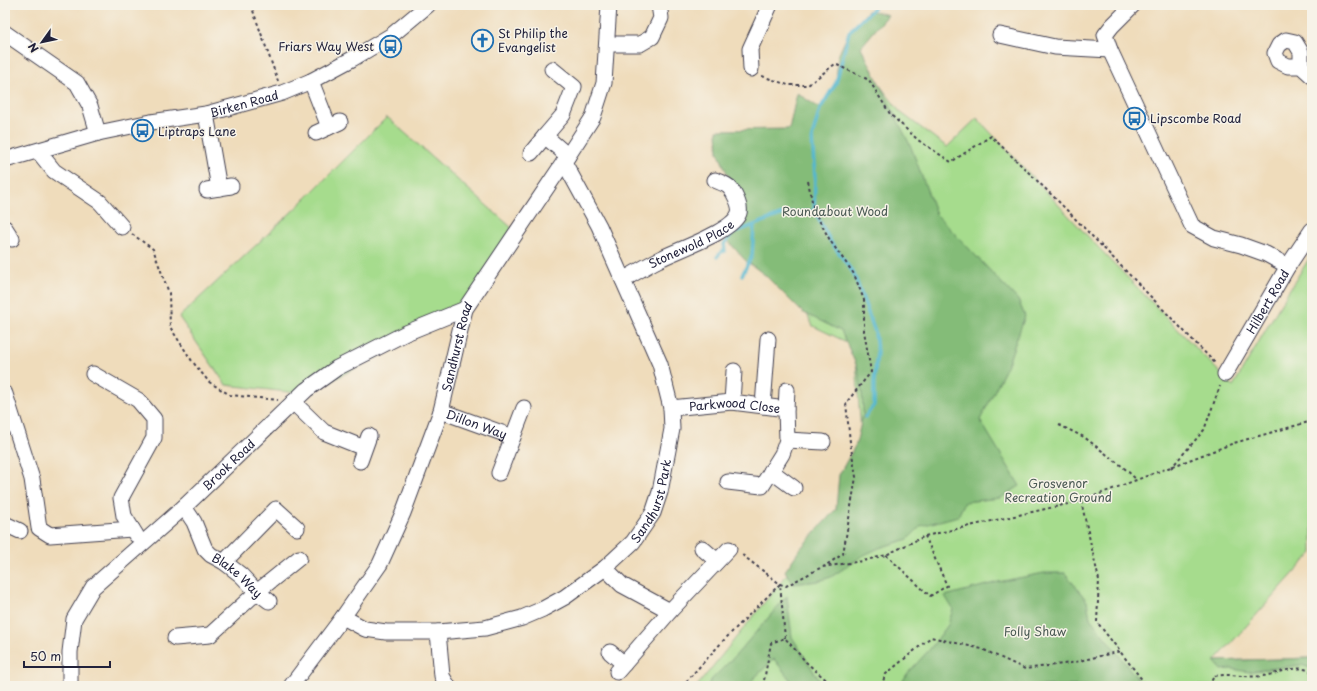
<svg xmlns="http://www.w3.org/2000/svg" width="1317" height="691" font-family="'Playpen Sans',sans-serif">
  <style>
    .green { fill: #a6dc8d; stroke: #647f64 }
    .forest { fill: #84bc78; stroke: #536f5a }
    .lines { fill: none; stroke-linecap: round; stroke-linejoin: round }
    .stream { stroke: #52b7d0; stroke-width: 3.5 }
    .minor-casing { stroke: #413e4e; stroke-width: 17 }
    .path { stroke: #413e4e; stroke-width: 2; stroke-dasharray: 3 3; stroke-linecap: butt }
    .minor { stroke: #fff; stroke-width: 15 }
    .labels { text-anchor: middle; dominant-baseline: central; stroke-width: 3; stroke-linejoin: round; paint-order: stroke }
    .poi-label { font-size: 12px; fill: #22223b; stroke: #f7f3e8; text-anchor: start }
    .street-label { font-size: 12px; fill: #22223b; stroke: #f7f3e8 }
    .park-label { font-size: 12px; fill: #4a5a54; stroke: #f7f3e8 }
  </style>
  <rect width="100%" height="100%" fill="#f7f3e8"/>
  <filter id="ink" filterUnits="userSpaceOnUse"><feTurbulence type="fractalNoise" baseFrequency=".025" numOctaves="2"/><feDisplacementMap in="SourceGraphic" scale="8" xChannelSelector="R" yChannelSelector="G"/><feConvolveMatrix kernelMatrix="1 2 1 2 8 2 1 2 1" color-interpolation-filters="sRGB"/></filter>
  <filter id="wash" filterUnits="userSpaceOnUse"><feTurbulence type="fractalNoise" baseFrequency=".012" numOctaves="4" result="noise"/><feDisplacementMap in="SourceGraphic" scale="16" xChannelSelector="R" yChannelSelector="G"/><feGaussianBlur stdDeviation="0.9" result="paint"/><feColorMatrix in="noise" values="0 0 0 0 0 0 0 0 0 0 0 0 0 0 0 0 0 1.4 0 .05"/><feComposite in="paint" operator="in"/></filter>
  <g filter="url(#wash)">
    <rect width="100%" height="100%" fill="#efdcbb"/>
    <path class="green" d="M 857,55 L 900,112 L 947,147 L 977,118 L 1097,246 L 1233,386 L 1286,295 L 1312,254 L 1312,553 L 1215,661 L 1312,658 L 1312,686 L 697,686 L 839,510 L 863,462 L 855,346 L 813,326 L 753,206 L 816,141 Z
      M 387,117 L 512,228 L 458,315 L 306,394 L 226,385 L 179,317 L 299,205 Z"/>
    <path class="forest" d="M 869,10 L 888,15 L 861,47 L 911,147 L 936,214 L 1018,300 L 1025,316 L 1007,366 L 980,420 L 1020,486 L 1000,498 L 965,502 L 958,516 L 921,526 L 908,539 L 879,548 L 864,555 L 831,577 L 819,581 L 793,584 L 785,571 L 800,549 L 836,509 L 839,475 L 856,444 L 863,414 L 862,393 L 858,369 L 841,331 L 802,312 L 765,275 L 745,260 L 721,233 L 738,199 L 718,152 L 717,130 L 789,129 L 797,93 L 821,109 L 836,83 L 838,56 L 849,32 Z
      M 1044,573 L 1065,573 L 1087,601 L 1090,618 L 1143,686 L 900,686 L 907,674 L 930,649 L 948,625 L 953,609 L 945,596 L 998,582 Z
      M 787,596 L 792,637 L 823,686 L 795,686 L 774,659 L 746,686 L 707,686 L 712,679 L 737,654 Z
      M 1312,658 L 1312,669 L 1302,665 L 1268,669 L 1249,672 L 1232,669 L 1222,670 L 1214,661 Z"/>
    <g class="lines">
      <path class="stream" d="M 717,257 L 721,252 L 725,251 L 724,244 L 733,233 L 783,214 L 814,211
        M 742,275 L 752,256 L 754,225
        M 865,417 L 874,405 L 874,382 L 877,352 L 875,332 L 854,274 L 831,242 L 814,211 L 815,178 L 812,137 L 820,109 L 836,83 L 849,32 L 877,5"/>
    </g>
  </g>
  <g filter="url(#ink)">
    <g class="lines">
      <defs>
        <g id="minor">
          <path d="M 1133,5 L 1112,26 L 1105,35 L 1110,50 L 1192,226 L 1214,238 L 1241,245 L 1266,254 L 1288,266"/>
          <path d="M 5,33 L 77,83 L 90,106 L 98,133"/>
          <path d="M 1000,35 L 1055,47 L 1110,50"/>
          <path d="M 607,44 L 640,44 L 652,37 L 661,18 L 659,5"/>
          <path d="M 1301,66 L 1288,66 L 1278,61 L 1275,53 L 1279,45 L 1286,40 L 1295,42 L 1301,52 L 1301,66 L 1312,76"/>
          <path d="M 552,69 L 574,87 L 563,115 L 545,136 L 568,156"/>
          <path d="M 751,69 L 750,49 L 770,5"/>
          <path d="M 311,81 L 329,127"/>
          <path d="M 206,114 L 219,188"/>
          <path d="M 316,133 L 340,122"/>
          <path d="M 38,151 L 54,171 L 100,202 L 122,227"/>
          <path d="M 531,153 L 545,136"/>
          <path id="s1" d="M 5,160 L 98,133 L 151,122 L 206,114 L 282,93 L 311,81 L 352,59 L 392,35 L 428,5"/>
          <path d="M 207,190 L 231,186"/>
          <path d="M 5,228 L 12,239"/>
          <path id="s2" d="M 623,280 C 635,273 646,266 658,260 C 676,250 733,232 739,213 C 741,206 734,192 729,187 C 726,184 719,182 715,180"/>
          <path d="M 93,374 L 138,400 L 154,419 L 154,438 L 121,498 L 124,516 L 136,535"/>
          <path id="s3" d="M 1225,374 L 1288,266 L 1312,230"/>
          <path d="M 5,394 L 32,479 L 39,528 L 50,535 L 132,529"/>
          <path d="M 293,402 L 324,432 L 364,448"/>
          <path d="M 732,402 L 734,371"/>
          <path d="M 763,406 L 768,339"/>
          <path id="s4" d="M 671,408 L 732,402 L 786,409 L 787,440 L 782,454 L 762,486 L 728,482"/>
          <path d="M 786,409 L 787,390"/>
          <path id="s5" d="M 441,411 L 513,437"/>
          <path d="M 787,440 L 823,442"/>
          <path d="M 360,461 L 369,436"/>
          <path d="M 771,471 L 794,488"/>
          <path d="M 499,473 L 524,408"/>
          <path id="s6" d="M 184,507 L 194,522 L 205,549 L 211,555 L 224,562 L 241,575 L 257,592 L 269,601"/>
          <path d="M 5,524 L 20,531"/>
          <path d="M 702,548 L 717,561"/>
          <path d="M 224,562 L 276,509 L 297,528"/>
          <path d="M 605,568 L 622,585 L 670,611"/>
          <path id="s7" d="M 343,617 L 365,629 L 386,632 L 438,632 L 485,628 L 522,618 L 543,609 L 565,597 L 605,568 L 633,542 L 653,513 L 660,492 L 672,429 L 671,408 L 660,364 L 599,226 L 564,162"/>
          <path d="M 438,632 L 442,676 L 448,686"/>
          <path d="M 175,638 L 210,635 L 257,592 L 299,558"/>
          <path d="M 610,652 L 624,664"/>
          <path d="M 617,672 L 670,611 L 729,549"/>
          <path id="s8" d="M 70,686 L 70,652 L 74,619 L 93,587 L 184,507 L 306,390 L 337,368 L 406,333 L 465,309"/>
          <path id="s9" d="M 291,686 L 343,617 L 380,564 L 403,513 L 441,411 L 465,309 L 564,162 L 593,117 L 604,83 L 609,5"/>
        </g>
      </defs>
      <use href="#minor" class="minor-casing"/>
      <path class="path" d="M 251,5 L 278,81
        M 762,76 L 788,85 L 808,85 L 835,64 L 869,80 L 890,114 L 918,140 L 951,162 L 991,136 L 1058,201 L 1216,364
        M 808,181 L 814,211 L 831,242 L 854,274 L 864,300 L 864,331 L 871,372 L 846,403 L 850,442 L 856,477 L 843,554 L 823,567
        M 132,234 L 153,249 L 169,293 L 170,327 L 192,361 L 209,382 L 230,395 L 278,400
        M 1059,425 L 1084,437 L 1123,467 L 1137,480
        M 1171,468 L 1204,430 L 1220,386
        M 1081,501 L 1099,580 L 1097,622 L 1147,686
        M 886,555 L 930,596 L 947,586 L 925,536
        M 785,638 L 780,584 L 786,586 L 822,567 L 863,561 L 886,555 L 925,536 L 1081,501 L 1234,443 L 1312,421
        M 682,686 L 723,641 L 780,584 L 741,554
        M 763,686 L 771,643 L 785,638 L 806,662 L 833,686
        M 881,686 L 886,674 L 931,637 L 982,649 L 1025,669 L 1071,663 L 1121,651
        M 1209,686 L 1214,676 C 1230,673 1247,678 1263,676 C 1280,674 1296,663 1312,672"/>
      <use href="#minor" class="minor"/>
    </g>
  </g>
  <defs>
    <symbol id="church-ring" viewBox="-11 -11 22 22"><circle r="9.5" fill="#f7f3e8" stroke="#1f6fb2" stroke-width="1.5"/><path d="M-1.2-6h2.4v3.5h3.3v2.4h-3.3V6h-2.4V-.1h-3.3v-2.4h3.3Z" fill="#1f6fb2"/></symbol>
    <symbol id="bus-ring" viewBox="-11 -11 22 22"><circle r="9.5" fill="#f7f3e8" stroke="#1f6fb2" stroke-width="1.5"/><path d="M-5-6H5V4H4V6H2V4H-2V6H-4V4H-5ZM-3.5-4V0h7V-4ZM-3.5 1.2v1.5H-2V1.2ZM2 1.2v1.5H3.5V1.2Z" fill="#1f6fb2"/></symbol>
  </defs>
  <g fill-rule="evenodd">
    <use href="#church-ring" x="470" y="28" width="25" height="25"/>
    <use href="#bus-ring" x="378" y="34" width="25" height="25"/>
    <use href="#bus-ring" x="1122" y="106" width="25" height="25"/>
    <use href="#bus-ring" x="130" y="118" width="25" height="25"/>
  </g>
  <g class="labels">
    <g class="poi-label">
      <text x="498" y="33">St Philip the<tspan x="498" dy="14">Evangelist</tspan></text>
      <text x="374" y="46" text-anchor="end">Friars Way West</text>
      <text x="1150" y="118">Lipscombe Road</text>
      <text x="158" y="131">Liptraps Lane</text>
    </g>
    <g class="street-label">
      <text stroke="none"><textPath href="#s1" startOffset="246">Birken Road</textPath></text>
      <text stroke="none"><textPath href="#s2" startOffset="77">Stonewold Place</textPath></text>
      <text stroke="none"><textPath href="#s3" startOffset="84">Hilbert Road</textPath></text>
      <text stroke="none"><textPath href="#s9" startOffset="382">Sandhurst Road</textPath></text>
      <text stroke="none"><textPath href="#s4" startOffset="64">Parkwood Close</textPath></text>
      <text stroke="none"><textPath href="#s5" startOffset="38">Dillon Way</textPath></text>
      <text stroke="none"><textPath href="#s8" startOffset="287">Brook Road</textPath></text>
      <text stroke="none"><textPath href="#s7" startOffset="365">Sandhurst Park</textPath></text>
      <text stroke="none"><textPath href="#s6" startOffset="89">Blake Way</textPath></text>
    </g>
    <g class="park-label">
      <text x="835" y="211">Roundabout Wood</text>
      <text x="1058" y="483">Grosvenor<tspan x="1058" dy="14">Recreation Ground</tspan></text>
      <text x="1035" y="631">Folly Shaw</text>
    </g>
  </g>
  <rect width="1317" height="691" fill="none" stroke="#f7f3e8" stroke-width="20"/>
  <g transform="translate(42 42) rotate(237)" stroke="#f7f3e8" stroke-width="3" paint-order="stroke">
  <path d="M0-3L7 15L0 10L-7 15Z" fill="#22223b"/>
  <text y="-6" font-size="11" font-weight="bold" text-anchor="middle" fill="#22223b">N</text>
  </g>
  <path d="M24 661v6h86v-6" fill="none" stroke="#22223b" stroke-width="2"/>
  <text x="30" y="661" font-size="12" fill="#22223b" stroke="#f7f3e8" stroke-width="3" paint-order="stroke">50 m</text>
</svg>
